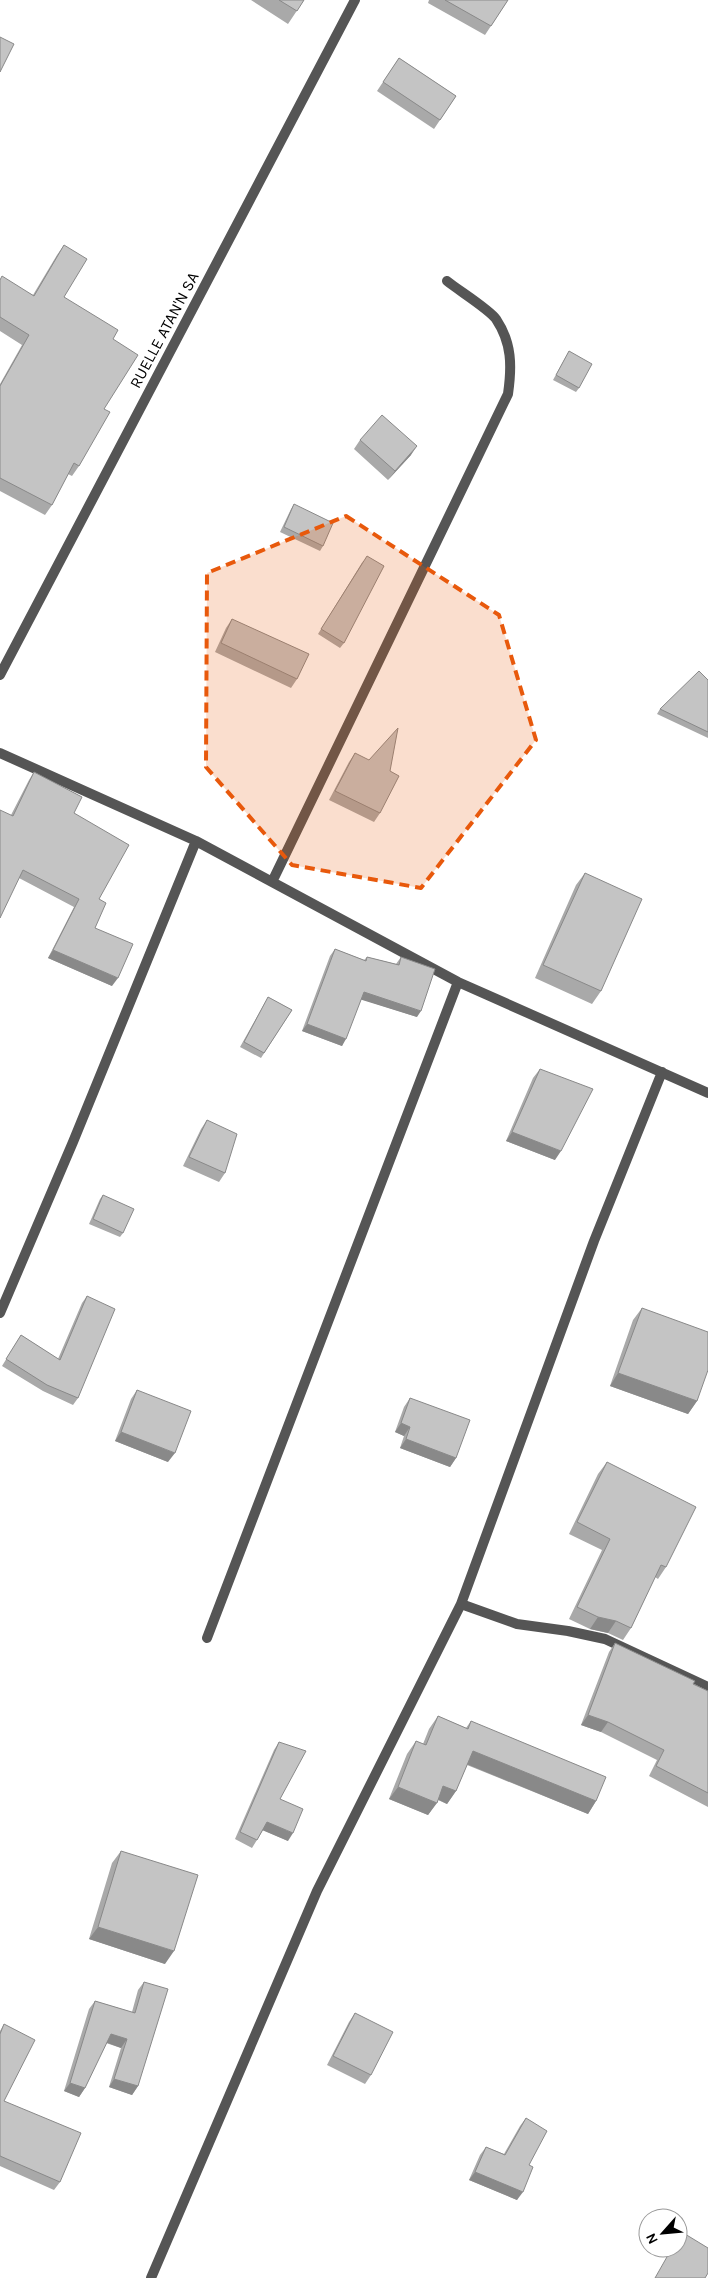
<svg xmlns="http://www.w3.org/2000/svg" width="708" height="2278" font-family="Karla,sans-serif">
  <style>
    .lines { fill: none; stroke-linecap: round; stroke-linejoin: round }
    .minor { stroke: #555; stroke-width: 10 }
    .wall { fill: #a9a9a9 }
    .shaded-wall { fill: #898989 }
    .building { fill: #c4c4c4; stroke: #898989 }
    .marked { fill: #e8590c; fill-opacity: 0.2; stroke: #e8590c; stroke-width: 4; stroke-dasharray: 10 6; stroke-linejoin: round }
    .labels { text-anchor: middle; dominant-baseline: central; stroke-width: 4; stroke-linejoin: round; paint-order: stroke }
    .street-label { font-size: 16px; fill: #000; stroke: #fff }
  </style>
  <rect width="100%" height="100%" fill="#fff"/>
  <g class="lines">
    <path class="minor" d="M 0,675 L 355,0
      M 0,753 L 196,841 L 458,982 L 708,1093
      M 272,882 L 508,394 C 512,366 512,343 496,319 C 489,309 458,290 447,281
      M 0,1313 L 73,1142 L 196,841
      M 461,1604 L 517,1624 L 568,1631 L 605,1639 L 708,1687
      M 207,1638 L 458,982
      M 151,2278 L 317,1891 L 461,1604 L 594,1241 L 662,1072"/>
  </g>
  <path class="wall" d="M 251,0 L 304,0 L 288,24 Z
    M 429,0 L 508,0 L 485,35 L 428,3 Z
    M 399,58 L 456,96 L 434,129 L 377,91 Z
    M 64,245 L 64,297 L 113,339 L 104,409 L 79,466 L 72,476 L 68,474 L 52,505 L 45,515 L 0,491 L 0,384 L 22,345 L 0,331 L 0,279 L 33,295 L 57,255 Z
    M 569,351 L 579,388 L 576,392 L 553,380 Z
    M 360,440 L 411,455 L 388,480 L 354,449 Z
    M 294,504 L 323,546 L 320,551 L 280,532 L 291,509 Z
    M 363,561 L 344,643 L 340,648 L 318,634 Z
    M 232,619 L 297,679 L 291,688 L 215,652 L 226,628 Z
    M 708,680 L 708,738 L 657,714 L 660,709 Z
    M 355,753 L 380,813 L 374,822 L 329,800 L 349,762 Z
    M 34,772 L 74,813 L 99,899 L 95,928 L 112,986 L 48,958 L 74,907 L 19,878 L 11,815 L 29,780 Z
    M 585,873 L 601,991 L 592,1004 L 535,978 L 576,885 Z
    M 335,949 L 364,960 L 367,957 L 396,964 L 401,957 L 417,1017 L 361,999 L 342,1046 L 302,1031 L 330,956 Z
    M 268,997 L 292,1010 L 261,1058 L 240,1047 Z
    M 540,1069 L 555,1160 L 506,1141 L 533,1078 Z
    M 207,1120 L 225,1173 L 219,1182 L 183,1166 L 201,1129 Z
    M 103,1195 L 123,1233 L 120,1237 L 89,1224 L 100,1199 Z
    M 87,1296 L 78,1398 L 73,1405 L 43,1391 L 2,1366 L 21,1335 L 58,1359 L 82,1303 Z
    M 642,1308 L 697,1401 L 688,1414 L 610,1386 L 633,1320 Z
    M 137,1390 L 168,1462 L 115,1441 L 131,1399 Z
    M 410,1398 L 456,1458 L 450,1467 L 400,1448 L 404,1436 L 395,1432 L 404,1407 Z
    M 607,1462 L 666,1567 L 658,1579 L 655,1577 L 631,1628 L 623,1640 L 608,1633 L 590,1629 L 569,1619 L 602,1550 L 569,1534 L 598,1474 Z
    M 615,1643 L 708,1691 L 708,1807 L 649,1776 L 657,1760 L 601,1732 L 581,1725 L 609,1652 Z
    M 438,1716 L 466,1728 L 471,1721 L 596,1801 L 588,1814 L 467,1765 L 456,1791 L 447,1804 L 438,1800 L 428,1815 L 389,1799 L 407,1754 L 416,1741 L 423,1744 L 429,1729 Z
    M 279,1742 L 280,1799 L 288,1841 L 263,1830 L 252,1848 L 235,1839 L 274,1750 Z
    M 121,1851 L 165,1964 L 89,1939 L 112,1863 Z
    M 144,1982 L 138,2086 L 132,2095 L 109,2087 L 121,2048 L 106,2043 L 85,2088 L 79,2097 L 64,2091 L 89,2009 L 95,2001 L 132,2012 L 138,1990 Z
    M 355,2013 L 371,2075 L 365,2084 L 327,2065 L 349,2022 Z
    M 4,2024 L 4,2101 L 60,2182 L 54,2190 L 0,2166 L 0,2031 Z
    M 526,2118 L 529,2165 L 517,2200 L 469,2180 L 480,2155 L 486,2147 L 504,2154 L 520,2126 Z"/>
  <path class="shaded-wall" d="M 417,446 L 411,455 L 388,480 L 395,471 Z
    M 53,950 L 118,978 L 112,986 L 48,958 Z
    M 364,992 L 421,1011 L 417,1017 L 359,999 Z
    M 307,1024 L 346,1039 L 342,1046 L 302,1031 Z
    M 512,1132 L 561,1151 L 555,1160 L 506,1141 Z
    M 618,1373 L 697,1401 L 688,1414 L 610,1386 Z
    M 401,1423 L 410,1427 L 404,1436 L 395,1432 Z
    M 121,1432 L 175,1453 L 168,1462 L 115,1441 Z
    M 406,1439 L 456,1458 L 450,1467 L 400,1448 Z
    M 598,1617 L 616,1621 L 608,1633 L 590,1629 Z
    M 588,1715 L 608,1722 L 601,1732 L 581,1725 Z
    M 473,1751 L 596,1801 L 588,1814 L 464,1763 Z
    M 443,1786 L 456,1791 L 447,1804 L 435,1798 Z
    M 398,1787 L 437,1803 L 428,1815 L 389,1799 Z
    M 267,1822 L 293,1833 L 288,1841 L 262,1830 Z
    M 98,1927 L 174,1951 L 165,1964 L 89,1939 Z
    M 111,2034 L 127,2039 L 121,2048 L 105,2042 Z
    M 114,2079 L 138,2086 L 132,2095 L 109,2087 Z
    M 70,2083 L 85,2088 L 79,2097 L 64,2091 Z
    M 475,2172 L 523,2192 L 517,2200 L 469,2180 Z"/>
  <path class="building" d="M 279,0 L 304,0 L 297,11 Z
    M 445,0 L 508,0 L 491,26 Z
    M 0,37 L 14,44 L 0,72 Z
    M 399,58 L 456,96 L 440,120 L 383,82 Z
    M 64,245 L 87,259 L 64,297 L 118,330 L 113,339 L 138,355 L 104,409 L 110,412 L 79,466 L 74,463 L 52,505 L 0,478 L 0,386 L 29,335 L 0,317 L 0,280 L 2,276 L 34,296 Z
    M 569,351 L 592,364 L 579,388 L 556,375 Z
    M 382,415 L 417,446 L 395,471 L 360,440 Z
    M 294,504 L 333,523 L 323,546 L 284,527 Z
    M 367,556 L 384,566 L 344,643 L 321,629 Z
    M 232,619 L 309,654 L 297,679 L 221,643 Z
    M 699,671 L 708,680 L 708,732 L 660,709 Z
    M 398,728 L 390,771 L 399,776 L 380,813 L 335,791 L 355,753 L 369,760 Z
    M 34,772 L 82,797 L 74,813 L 129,845 L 99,899 L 106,903 L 95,928 L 133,944 L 118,978 L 53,950 L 79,899 L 23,870 L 0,918 L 0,810 L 13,816 Z
    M 585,873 L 642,899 L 601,991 L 543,965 Z
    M 335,949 L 366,961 L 367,957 L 399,965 L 401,957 L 435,969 L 421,1011 L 364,992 L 346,1039 L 307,1024 Z
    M 268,997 L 292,1010 L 264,1053 L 244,1042 Z
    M 540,1069 L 593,1089 L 561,1151 L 512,1132 Z
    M 207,1120 L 237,1134 L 225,1173 L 189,1157 Z
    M 103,1195 L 134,1209 L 123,1233 L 93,1219 Z
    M 87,1296 L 115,1309 L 78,1398 L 47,1385 L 6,1359 L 21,1335 L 60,1360 Z
    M 642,1308 L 708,1332 L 708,1370 L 697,1401 L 618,1373 Z
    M 137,1390 L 191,1411 L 175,1453 L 121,1432 Z
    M 410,1398 L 470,1420 L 456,1458 L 406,1439 L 410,1427 L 401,1423 Z
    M 607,1462 L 696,1507 L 666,1567 L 661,1565 L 631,1628 L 616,1621 L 598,1617 L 577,1607 L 610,1539 L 577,1522 Z
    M 615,1643 L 695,1681 L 693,1684 L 708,1691 L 708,1793 L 656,1766 L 664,1750 L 608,1722 L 588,1715 Z
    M 438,1716 L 468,1729 L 471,1721 L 606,1777 L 596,1801 L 473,1751 L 456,1791 L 443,1786 L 437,1803 L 398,1787 L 416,1741 L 426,1745 Z
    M 279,1742 L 306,1751 L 280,1799 L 303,1809 L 293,1833 L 267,1822 L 257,1840 L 240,1832 Z
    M 121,1851 L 198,1875 L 174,1951 L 98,1927 Z
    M 144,1982 L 168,1989 L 138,2086 L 114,2079 L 127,2039 L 111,2034 L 85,2088 L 70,2083 L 95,2001 L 135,2013 Z
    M 355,2013 L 393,2032 L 371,2075 L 333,2056 Z
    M 4,2024 L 35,2040 L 4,2101 L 81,2133 L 60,2182 L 0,2156 L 0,2034 Z
    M 526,2118 L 547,2131 L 529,2165 L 533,2167 L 523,2192 L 475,2172 L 486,2147 L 505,2155 Z
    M 685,2234 L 708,2248 L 708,2273 L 705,2278 L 655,2278 L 672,2248 L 678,2248 L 678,2237 L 682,2239 Z"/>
  <path class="marked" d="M 346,516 L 499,615 L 536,740 L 421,888 L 292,865 L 206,767 L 207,573 Z"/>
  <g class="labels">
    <g class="street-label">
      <text transform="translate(164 330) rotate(-62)">RUELLE ATAN'N SA</text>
    </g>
  </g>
  <g transform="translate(663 2233) rotate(243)"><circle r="24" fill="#ffffff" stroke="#999999"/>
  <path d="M0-4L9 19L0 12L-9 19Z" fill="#000000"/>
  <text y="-8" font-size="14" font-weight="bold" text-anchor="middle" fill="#000000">N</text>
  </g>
</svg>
